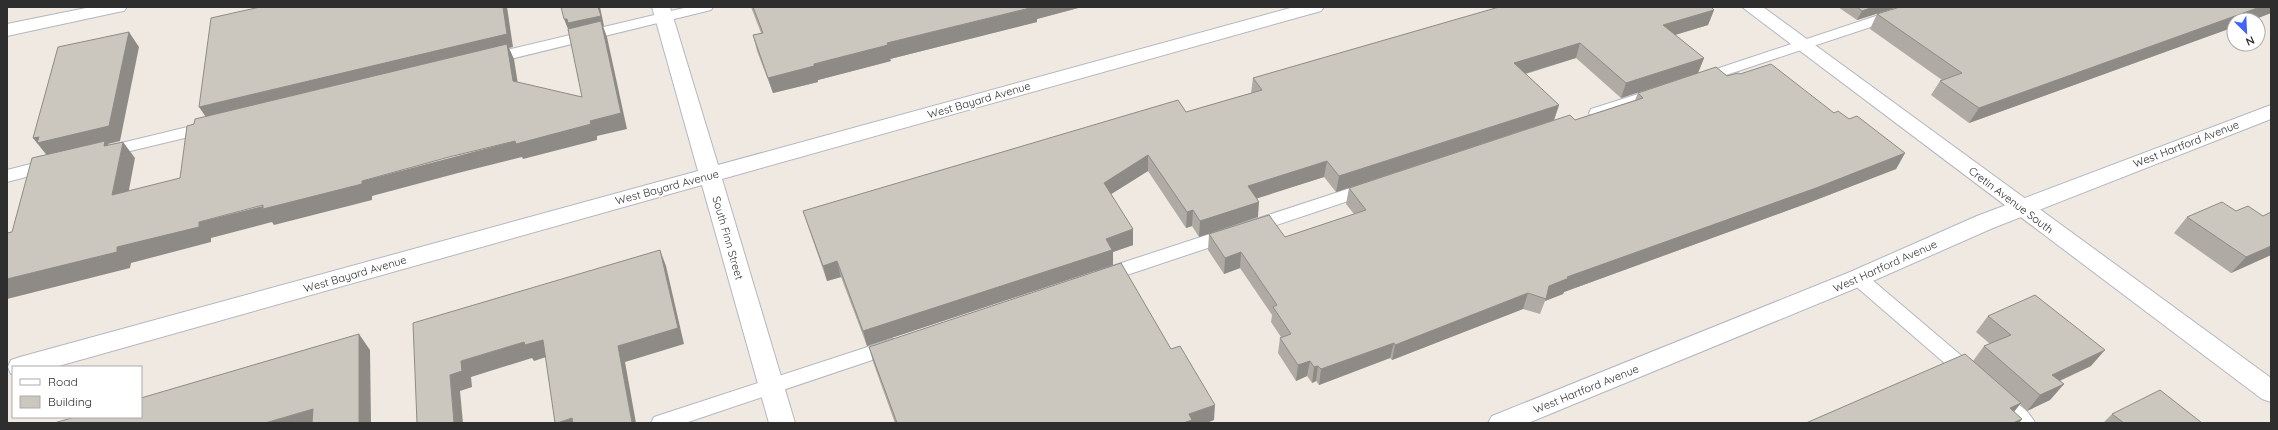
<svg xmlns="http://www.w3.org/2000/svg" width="2278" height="430" font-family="Quicksand,sans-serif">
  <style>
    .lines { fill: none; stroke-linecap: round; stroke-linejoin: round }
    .lane-casing { stroke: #b4b7c1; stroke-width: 2 }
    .street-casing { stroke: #b4b7c1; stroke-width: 2 }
    .secondary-casing { stroke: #b4b7c1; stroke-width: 2 }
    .lane { fill: #fff; fill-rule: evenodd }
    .street { fill: #fff; fill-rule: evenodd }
    .secondary { fill: #fff; fill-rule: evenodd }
    .wall { fill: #afaba4 }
    .shaded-wall { fill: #8e8b86 }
    .building { fill: #cbc7bf; stroke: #8e8b86 }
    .labels { text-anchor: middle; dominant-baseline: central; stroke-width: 4; stroke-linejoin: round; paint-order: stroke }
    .street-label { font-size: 11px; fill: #2e2e2e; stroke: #fff }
  </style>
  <rect width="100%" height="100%" fill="#efe9e1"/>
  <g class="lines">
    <defs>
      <path id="lane" d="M 688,7 L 713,7 L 711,10 L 490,64 L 485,62 L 483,59 L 485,56 L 490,54 Z
        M 1903,7 L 1924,7 L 1922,10 L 1705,82 L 1695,82 L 1692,79 L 1695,76 Z
        M 1657,88 L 1662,90 L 1665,93 L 1662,96 L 1597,118 L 1591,117 L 1589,113 L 1591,109 Z
        M 208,122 L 214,123 L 216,127 L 214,131 L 105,157 L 99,156 L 97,152 L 99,148 L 105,147 Z
        M 50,159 L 56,161 L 58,165 L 56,169 L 7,182 L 7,170 Z
        M 1369,182 L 1375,184 L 1377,188 L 1375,192 L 1103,283 L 1097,281 L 1094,276 L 1097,271 Z
        M 1858,271 L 1864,273 L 1977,369 L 1980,374 L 1977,379 L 1970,382 L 1963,379 L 1852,283 L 1849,278 L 1852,273 Z
        M 892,339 L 899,341 L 901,346 L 899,351 L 685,423 L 651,423 L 654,417 Z
        M 2005,397 C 2016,401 2030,412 2035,423 L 2012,423 L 1998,411 L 1995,405 L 1998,399 Z"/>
      <path id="street" d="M 91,7 L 127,7 L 124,11 L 118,12 L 7,36 L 7,24 Z
        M 652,7 L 670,7 L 718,165 L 1294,7 L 1324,7 L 1321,11 L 722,179 L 795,423 L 769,423 L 702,185 L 55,367 L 13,367 L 13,374 L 11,374 L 8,367 L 11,360 L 20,357 L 698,171 Z
        M 2271,105 L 2271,119 L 1993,228 L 1866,284 L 1528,423 L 1488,423 L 1492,416 L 1850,272 L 1977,216 Z"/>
      <path id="secondary" d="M 1742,7 L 1763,7 L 2271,378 L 2271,402 L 2262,399 Z"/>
    </defs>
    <use href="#lane" class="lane-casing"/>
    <use href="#street" class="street-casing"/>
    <use href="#secondary" class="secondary-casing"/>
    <use href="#lane" class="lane"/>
    <use href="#street" class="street"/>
    <use href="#secondary" class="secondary"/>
  </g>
  <path class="wall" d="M 751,7 L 1082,7 L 1037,19 L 1037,22 L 890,59 L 891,61 L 818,80 L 818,82 L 773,93 L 757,51 L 753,35 L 761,33 Z
    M 1838,7 L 1898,7 L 1857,20 Z
    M 2271,7 L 2271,13 L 2253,20 L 2234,20 L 2234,27 L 1969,123 L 1931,95 L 1940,81 L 1942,80 L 1870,29 L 1877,14 Z
    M 1714,10 L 1708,25 L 1675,35 L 1704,58 L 1698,73 L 1621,98 L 1576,58 L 1526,74 L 1559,105 L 1554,120 L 1336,192 L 1324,177 L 1256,198 L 1258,217 L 1199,237 L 1192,226 L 1186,228 L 1148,171 L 1111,194 L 1133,245 L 1113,252 L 1113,265 L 867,346 L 841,277 L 827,281 L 808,226 L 803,211 L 1186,112 L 1251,93 L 1253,78 Z
    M 1740,74 L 1834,113 L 1849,119 L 1905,153 L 1896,169 L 1808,203 L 1564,292 L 1563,294 L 1545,301 L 1540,314 L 1523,309 L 1392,360 L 1390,358 L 1319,385 L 1316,381 L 1312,383 L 1307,376 L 1296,381 L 1278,353 L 1280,338 L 1281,337 L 1271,322 L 1272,315 L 1240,268 L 1224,274 L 1208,250 L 1209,234 L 1285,237 L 1354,214 L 1346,204 L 1349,188 L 1575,120 L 1635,100 L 1638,93 Z
    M 2187,217 L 2271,255 L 2231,273 L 2174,233 Z
    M 1988,316 L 2091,366 L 2060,381 L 2064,384 L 2050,400 L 2027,411 L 2020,404 L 2014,412 L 2022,419 L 2019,423 L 1806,423 L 1973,361 L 1984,346 L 1990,344 L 1976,332 Z
    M 869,347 L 1214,420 L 1206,423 L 895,423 L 873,362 Z
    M 2112,414 L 2202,423 L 2103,423 Z"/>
  <path class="shaded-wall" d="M 503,7 L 507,7 L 513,47 L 509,48 L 514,59 L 520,97 L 208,120 L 199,107 Z
    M 598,7 L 600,7 L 604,26 L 603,26 L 607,37 L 627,129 L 597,136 L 597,140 L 523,159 L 522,157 L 458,173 L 372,196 L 372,200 L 274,225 L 272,222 L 211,238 L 211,242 L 131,263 L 130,268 L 7,299 L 7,279 L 117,247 L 199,222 L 362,181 L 515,141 L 591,124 L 568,29 L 564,19 Z
    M 1034,7 L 1082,7 L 1037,19 L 1037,22 L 890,59 L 891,61 L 818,80 L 818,82 L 773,93 L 768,78 L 887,43 Z
    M 1873,7 L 1898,7 L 1857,20 L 1862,11 Z
    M 2260,7 L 2271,7 L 2271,13 L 2253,20 L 2234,20 L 2234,27 L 1969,123 L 1979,108 Z
    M 1714,10 L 1708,25 L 1658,40 L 1663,25 Z
    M 129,32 L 139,47 L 120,141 L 108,144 L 117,157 L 49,158 L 33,138 Z
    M 1580,43 L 1576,58 L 1510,78 L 1514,63 Z
    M 1704,58 L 1698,73 L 1621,98 L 1626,83 Z
    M 1559,105 L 1554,120 L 1336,192 L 1339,176 Z
    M 123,142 L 135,158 L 125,211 L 112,195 Z
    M 1905,153 L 1896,169 L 1808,203 L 1564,292 L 1563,294 L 1545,301 L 1549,286 L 1567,277 Z
    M 1148,155 L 1148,171 L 1105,198 L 1104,183 Z
    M 1327,161 L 1324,177 L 1246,202 L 1248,186 Z
    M 1259,202 L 1258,217 L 1199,237 L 1200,221 Z
    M 1193,210 L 1192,226 L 1186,228 L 1187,212 Z
    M 1133,229 L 1133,245 L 1113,252 L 1113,265 L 867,346 L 863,331 L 1106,239 Z
    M 2271,246 L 2271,255 L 2231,273 L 2246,257 Z
    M 660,250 L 666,266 L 684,344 L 625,362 L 636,423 L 632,423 L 618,346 Z
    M 1241,252 L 1240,268 L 1224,274 L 1225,258 Z
    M 837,261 L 841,277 L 827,281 L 823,266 Z
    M 1528,293 L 1523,309 L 1392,360 L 1395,345 Z
    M 359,334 L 370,350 L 371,423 L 359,423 Z
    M 543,340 L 552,355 L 534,361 L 532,358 L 471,377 L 472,387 L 460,391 L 463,423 L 454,423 L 450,375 L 461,361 L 524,342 Z
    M 1394,343 L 1390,358 L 1319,385 L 1321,369 Z
    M 2105,350 L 2091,366 L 2039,390 L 2052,375 Z
    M 1310,361 L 1307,376 L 1296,381 L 1298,365 Z
    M 1318,366 L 1316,381 L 1312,383 L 1314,367 Z
    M 2064,384 L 2050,400 L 2027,411 L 2040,395 Z
    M 2021,403 L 2007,420 L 2010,408 Z
    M 1215,405 L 1214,420 L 1206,423 L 1183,423 L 1189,414 Z
    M 313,409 L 324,423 L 265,423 Z
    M 572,418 L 575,423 L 557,423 Z
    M 2022,419 L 2019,423 L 2013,423 Z"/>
  <path class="building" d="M 260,7 L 503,7 L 507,34 L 199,107 L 211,18 Z
    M 561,7 L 598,7 L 601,16 L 568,23 L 567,19 L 564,19 Z
    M 753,7 L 1034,7 L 887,43 L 888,45 L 814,64 L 814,66 L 768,78 L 753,35 L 763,33 Z
    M 1499,7 L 1711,7 L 1714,10 L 1663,25 L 1704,58 L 1626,83 L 1580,43 L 1514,63 L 1559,105 L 1339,176 L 1327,161 L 1248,186 L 1259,202 L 1200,221 L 1193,210 L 1187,212 L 1148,155 L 1104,183 L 1133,229 L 1106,239 L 1112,250 L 863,331 L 837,261 L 823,266 L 803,211 L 1178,100 L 1186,112 L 1262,90 L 1253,78 Z
    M 1857,7 L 1873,7 L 1862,11 Z
    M 1900,7 L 2260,7 L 1979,108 L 1940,81 L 1962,73 L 1877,14 Z
    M 601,21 L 621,113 L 590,121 L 591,124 L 516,144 L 515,141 L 449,157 L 362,181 L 362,184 L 263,209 L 263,205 L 199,222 L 199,227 L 117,247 L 117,252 L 7,279 L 7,233 L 12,232 L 32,158 L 105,141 L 104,146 L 123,142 L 112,195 L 180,178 L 187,126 L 194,124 L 195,119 L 507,44 L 513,81 L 582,97 L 568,29 Z
    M 129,32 L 109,126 L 37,143 L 39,137 L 33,138 L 58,47 Z
    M 1771,64 L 1834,113 L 1838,111 L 1849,119 L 1857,116 L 1905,153 L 1816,188 L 1567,277 L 1569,278 L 1549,286 L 1546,299 L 1528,293 L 1395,345 L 1394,343 L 1321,369 L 1318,366 L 1314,367 L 1310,361 L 1298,365 L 1280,338 L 1291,334 L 1273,307 L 1277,305 L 1241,252 L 1225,258 L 1209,234 L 1269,215 L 1285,237 L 1366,210 L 1349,188 L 1570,115 L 1575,120 L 1643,98 L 1638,93 L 1716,67 L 1727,76 L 1738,73 L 1740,74 Z
    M 2222,202 L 2236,211 L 2248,206 L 2263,216 L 2271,212 L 2271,246 L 2246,257 L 2187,217 Z
    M 660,250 L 678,328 L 618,346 L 632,423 L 573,423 L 572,418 L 557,423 L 555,423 L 543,340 L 525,345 L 524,342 L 461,361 L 462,371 L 450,375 L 454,423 L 417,423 L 413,323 Z
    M 1121,263 L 1171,349 L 1180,346 L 1215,405 L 1189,414 L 1192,420 L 1183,423 L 897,423 L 869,347 Z
    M 2035,295 L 2105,350 L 2052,375 L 2064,384 L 2040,395 L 1984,346 L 2011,335 L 1988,316 Z
    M 359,334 L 359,423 L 312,423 L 313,409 L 265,423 L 54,423 L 75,417 L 141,417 L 141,398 Z
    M 1965,354 L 2021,403 L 2010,408 L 2022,419 L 2013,423 L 1806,423 Z
    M 2160,390 L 2202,423 L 2124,423 L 2112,414 Z"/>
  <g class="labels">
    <g class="street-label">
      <text transform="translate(979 100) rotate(-16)">West Bayard Avenue</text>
      <text transform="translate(2186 144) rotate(-21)">West Hartford Avenue</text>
      <text transform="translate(667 187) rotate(-15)">West Bayard Avenue</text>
      <text transform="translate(2011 200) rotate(37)">Cretin Avenue South</text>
      <text transform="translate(728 238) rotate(74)">South Finn Street</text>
      <text transform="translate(1885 266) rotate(-24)">West Hartford Avenue</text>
      <text transform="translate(355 274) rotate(-16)">West Bayard Avenue</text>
      <text transform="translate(1586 389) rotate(-22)">West Hartford Avenue</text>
    </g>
  </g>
  <rect width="2278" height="430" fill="none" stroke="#2e2e2e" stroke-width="16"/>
  <rect x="12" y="366" width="130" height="52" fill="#ffffff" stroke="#ababab"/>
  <rect x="20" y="379" width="20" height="6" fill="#ffffff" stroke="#ababab"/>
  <text x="48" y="386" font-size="12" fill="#2e2e2e">Road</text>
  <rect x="20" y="396" width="20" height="12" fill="#cbc7bf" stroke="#ababab"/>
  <text x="48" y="406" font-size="12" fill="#2e2e2e">Building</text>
  <g transform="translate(2246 32) rotate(156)"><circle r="19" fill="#ffffff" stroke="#ababab"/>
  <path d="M0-3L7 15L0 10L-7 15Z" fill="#4264fb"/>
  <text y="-6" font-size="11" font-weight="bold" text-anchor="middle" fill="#2e2e2e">N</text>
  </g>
</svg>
